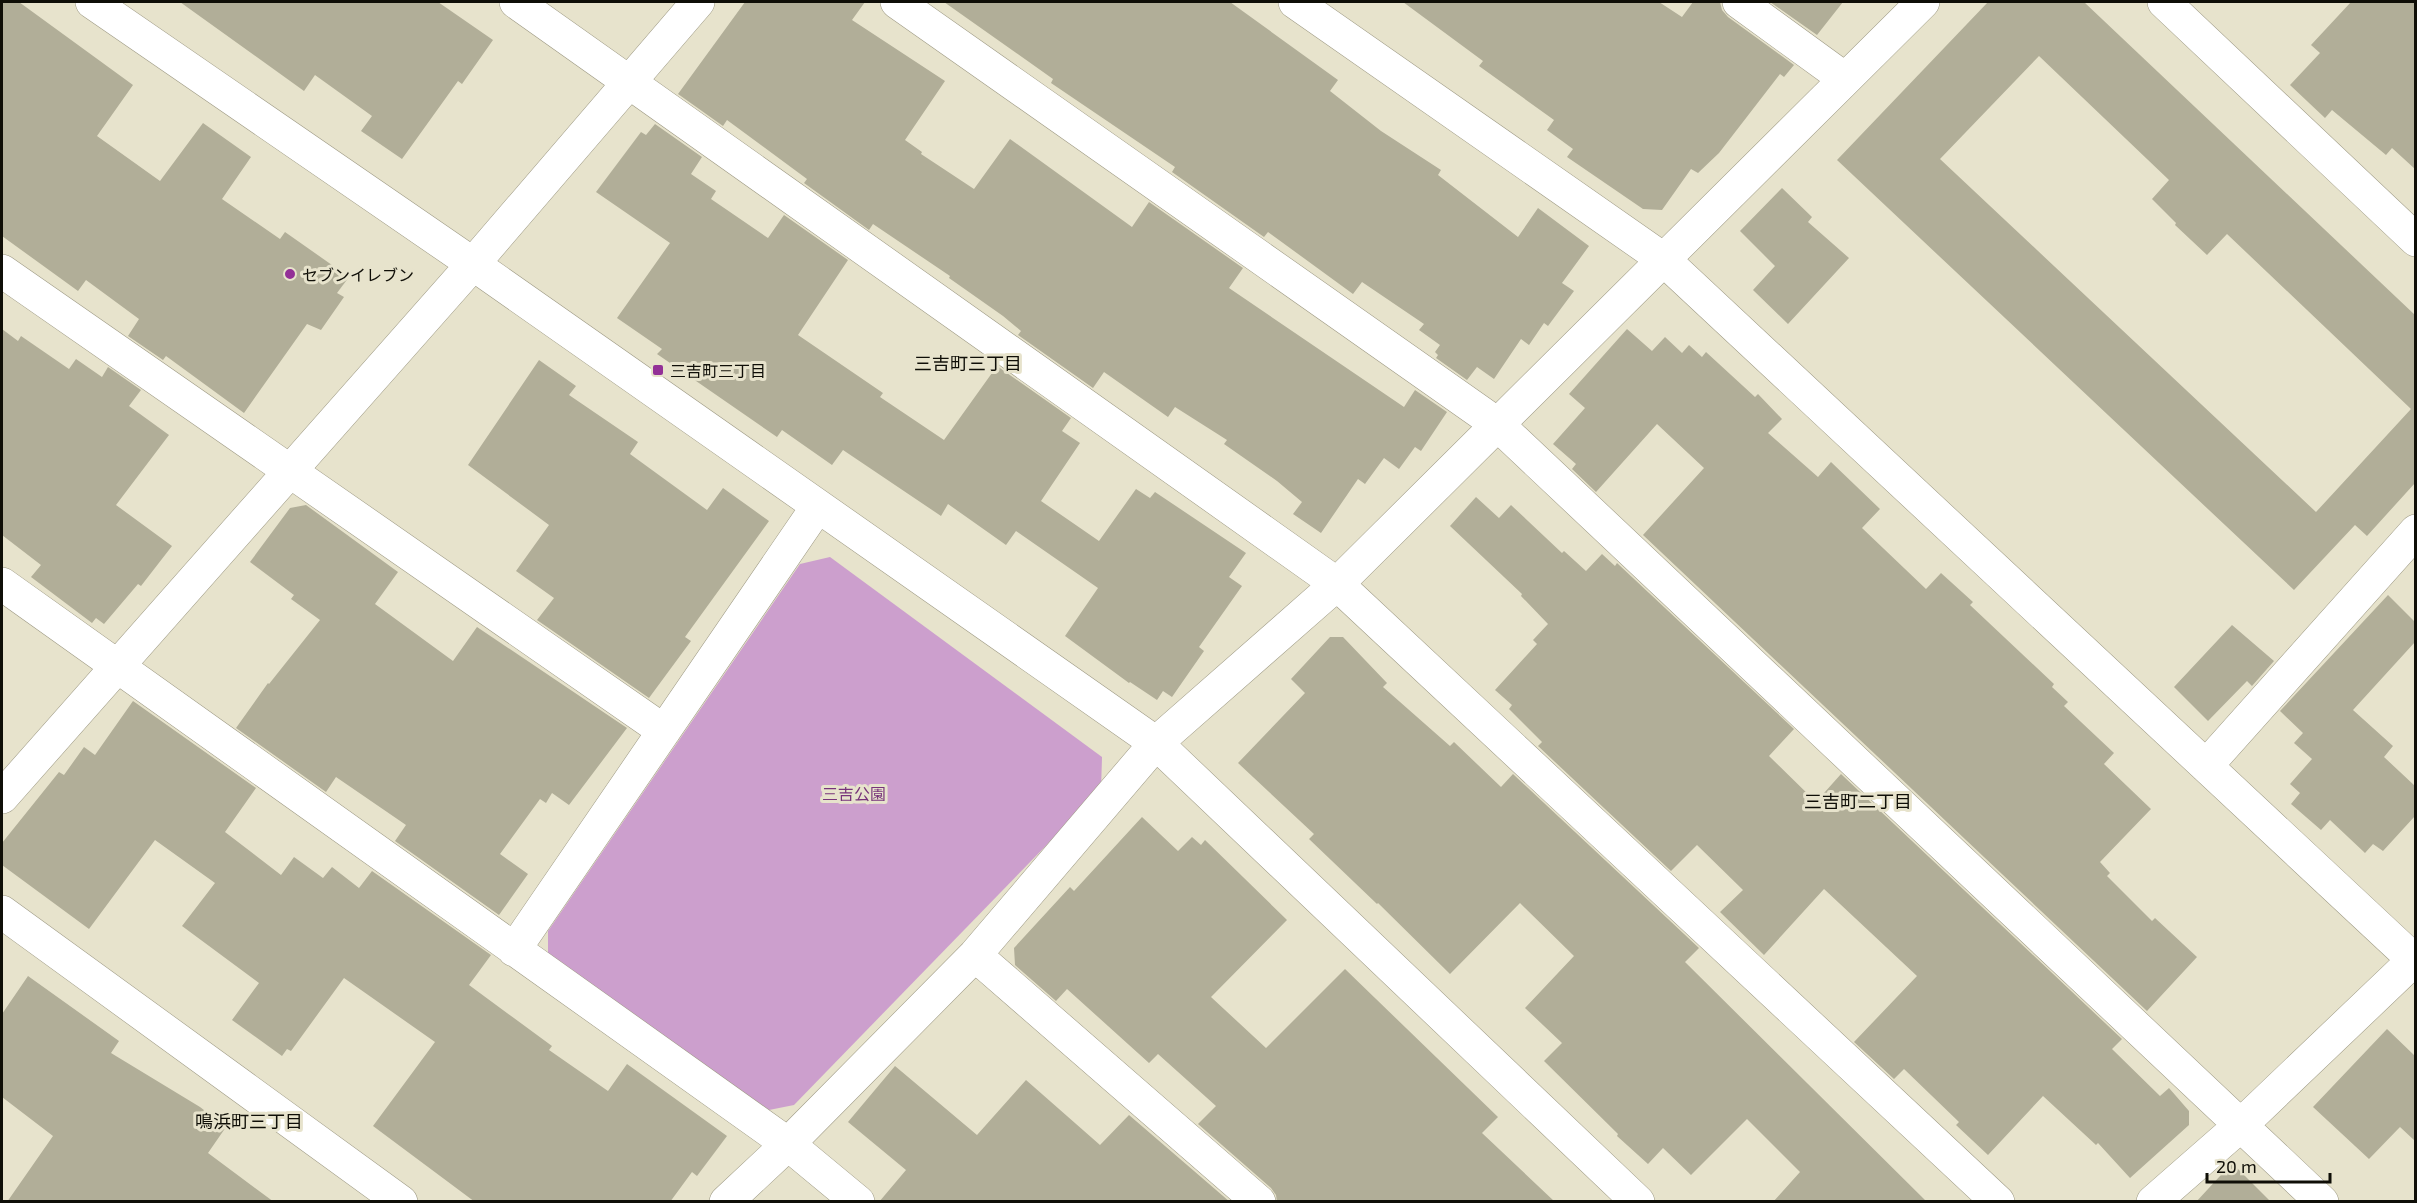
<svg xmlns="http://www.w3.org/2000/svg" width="2417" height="1203" font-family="'Exo 2','Noto Sans JP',sans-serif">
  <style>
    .green { fill: #cc9fcd }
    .building { fill: #b1ae98; fill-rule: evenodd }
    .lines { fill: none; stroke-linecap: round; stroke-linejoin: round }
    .minor-casing { stroke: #9e9a85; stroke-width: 34 }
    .minor { stroke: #fff; stroke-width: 33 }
    .poi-dot { fill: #933097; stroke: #e7e3cc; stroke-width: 2 }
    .labels { text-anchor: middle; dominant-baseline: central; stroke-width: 6; stroke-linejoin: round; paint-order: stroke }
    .poi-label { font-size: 16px; fill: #0f0e07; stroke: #e7e3cc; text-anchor: start }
    .park-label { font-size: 16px; fill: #77337a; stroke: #e7e3cc }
    .neighbourhood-label { font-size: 18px; fill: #0f0e07; stroke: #e7e3cc }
  </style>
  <rect width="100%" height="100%" fill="#e7e3cc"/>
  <path class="green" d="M 830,557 L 1102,757 L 1101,789 L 794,1105 L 769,1110 L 548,956 L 548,931 L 800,564 Z"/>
  <path class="building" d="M 2,2 L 19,2 L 133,85 L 97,136 L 160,181 L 203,123 L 251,157 L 222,199 L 280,239 L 285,232 L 349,277 L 337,293 L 344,297 L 321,330 L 307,324 L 244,413 L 166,356 L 163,360 L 128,336 L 139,319 L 86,280 L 78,291 L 2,236 Z
    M 180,2 L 438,2 L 493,40 L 462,84 L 458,81 L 402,159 L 361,131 L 372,116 L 315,75 L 304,91 Z
    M 745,2 L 865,2 L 852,20 L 945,81 L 905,140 L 922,152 L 921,154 L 974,189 L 1010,139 L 1132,227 L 1149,202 L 1243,268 L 1229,288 L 1404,407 L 1415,390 L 1447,412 L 1421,451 L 1415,447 L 1399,469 L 1384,458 L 1365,484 L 1358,479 L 1321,533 L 1293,514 L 1302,502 L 1277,481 L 1224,444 L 1227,440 L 1175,407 L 1168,417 L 1104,372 L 1093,388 L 1018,335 L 1021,331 L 1003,316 L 949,278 L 950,276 L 873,224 L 869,230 L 804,183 L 807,179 L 727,120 L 723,126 L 678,94 Z
    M 944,2 L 1230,2 L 1338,80 L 1330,91 L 1381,131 L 1441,170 L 1438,175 L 1518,237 L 1538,208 L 1589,246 L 1562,283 L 1574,291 L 1548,326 L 1544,323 L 1529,345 L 1521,339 L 1494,379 L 1477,367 L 1467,380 L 1436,358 L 1438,355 L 1435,352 L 1440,345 L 1419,330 L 1424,324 L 1362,282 L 1353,294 L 1268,232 L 1264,237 L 1172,172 L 1175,167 L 1051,83 L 1053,79 Z
    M 1403,2 L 1659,2 L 1682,17 L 1693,2 L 1720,2 L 1722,10 L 1728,17 L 1794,65 L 1784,77 L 1780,74 L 1719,153 L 1698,173 L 1691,169 L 1662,210 L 1643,209 L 1567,157 L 1573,149 L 1547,130 L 1554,120 L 1479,66 L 1483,61 Z
    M 1770,2 L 1843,2 L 1817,35 Z
    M 1988,2 L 2084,2 L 2415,315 L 2415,483 L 2367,536 L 2355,525 L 2294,590 L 1837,160 ZM 2039,56 L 2169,180 L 2152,199 L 2176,223 L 2175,225 L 2207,255 L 2227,234 L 2411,409 L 2316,512 L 1940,159 Z
    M 2351,2 L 2415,2 L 2415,169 L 2392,148 L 2386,155 L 2332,110 L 2325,118 L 2290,85 L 2320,53 L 2311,45 Z
    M 655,124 L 702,157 L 691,174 L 716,191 L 711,199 L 768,238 L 784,215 L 848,260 L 798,335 L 883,393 L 880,397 L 944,440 L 997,366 L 1071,418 L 1062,431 L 1080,443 L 1041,501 L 1099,541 L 1136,489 L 1150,498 L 1155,492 L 1246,553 L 1229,577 L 1242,586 L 1199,647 L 1204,651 L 1172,697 L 1163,691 L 1157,700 L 1130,682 L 1129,683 L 1065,636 L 1098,588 L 1016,531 L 1006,545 L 948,504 L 941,516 L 843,450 L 832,465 L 782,430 L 777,437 L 657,354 L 662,349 L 617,318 L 670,243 L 596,192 L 641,132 L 646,135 Z
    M 1782,188 L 1812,217 L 1808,222 L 1849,258 L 1788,324 L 1753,290 L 1775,266 L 1740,231 Z
    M 2,329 L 18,341 L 21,336 L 69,369 L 76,359 L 102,377 L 108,367 L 141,390 L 129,406 L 169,435 L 116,505 L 172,546 L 141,586 L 138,584 L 104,624 L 96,618 L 92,623 L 31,577 L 41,565 L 2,535 Z
    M 1627,329 L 1652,351 L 1665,337 L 1682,353 L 1689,345 L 1702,357 L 1706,352 L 1755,397 L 1758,394 L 1782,419 L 1768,433 L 1818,477 L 1831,462 L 1880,509 L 1862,528 L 1926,589 L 1941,573 L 1973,602 L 1970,605 L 2054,684 L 2052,687 L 2068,702 L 2064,706 L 2114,753 L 2104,764 L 2151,809 L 2100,862 L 2110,873 L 2107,876 L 2152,921 L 2155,918 L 2197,957 L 2147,1011 L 1643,535 L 1704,468 L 1657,424 L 1596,492 L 1572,469 L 1576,464 L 1553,444 L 1585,408 L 1569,394 Z
    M 539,360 L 576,386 L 569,395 L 638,442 L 630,454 L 707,510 L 723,488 L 769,521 L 685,637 L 691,641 L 649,698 L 537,620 L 554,598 L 516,571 L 549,525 L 468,465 Z
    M 1476,497 L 1499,518 L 1511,505 L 1562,553 L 1564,551 L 1586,571 L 1602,554 L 1615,566 L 1617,563 L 1794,729 L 1769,756 L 1816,802 L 1841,774 L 2122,1039 L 2112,1049 L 2160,1096 L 2169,1088 L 2189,1111 L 2189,1125 L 2130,1178 L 2098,1143 L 2096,1145 L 2043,1096 L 1988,1155 L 1956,1125 L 1959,1122 L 1904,1069 L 1894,1079 L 1854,1042 L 1917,976 L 1824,889 L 1764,955 L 1720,912 L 1743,890 L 1697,845 L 1671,871 L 1538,746 L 1542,742 L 1509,709 L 1512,705 L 1495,690 L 1537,644 L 1533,640 L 1548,624 L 1521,596 L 1522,594 L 1450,526 Z
    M 306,505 L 398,572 L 375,604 L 453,661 L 477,627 L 627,728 L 569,805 L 552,793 L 546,803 L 540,799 L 500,854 L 528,874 L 499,915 L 395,841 L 406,825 L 336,777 L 326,792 L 236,728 L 268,683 L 269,684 L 320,620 L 291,599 L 294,595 L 250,562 L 290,508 Z
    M 2388,595 L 2415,622 L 2415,642 L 2353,710 L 2393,746 L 2384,757 L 2415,786 L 2415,816 L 2383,851 L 2373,844 L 2365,853 L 2330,820 L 2321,830 L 2291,804 L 2300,793 L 2290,784 L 2312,759 L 2294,743 L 2303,733 L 2280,711 Z
    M 2232,625 L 2274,661 L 2252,686 L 2247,681 L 2208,721 L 2174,687 Z
    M 1330,637 L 1343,637 L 1387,683 L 1383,687 L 1450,746 L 1454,742 L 1501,787 L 1513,774 L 1699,948 L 1685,962 L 1927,1202 L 1773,1202 L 1800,1172 L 1747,1119 L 1691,1175 L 1663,1148 L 1648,1164 L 1617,1136 L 1618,1134 L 1544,1061 L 1562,1043 L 1525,1008 L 1574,956 L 1520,903 L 1450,974 L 1378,903 L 1377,904 L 1309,839 L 1314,834 L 1238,763 L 1305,693 L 1291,679 Z
    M 133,701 L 256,788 L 225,832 L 281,875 L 294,857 L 323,878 L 332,867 L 359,888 L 372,871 L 491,955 L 469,985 L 552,1046 L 549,1050 L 608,1091 L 627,1064 L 727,1136 L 697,1176 L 692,1172 L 670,1202 L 475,1202 L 373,1126 L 435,1042 L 344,978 L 291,1051 L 287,1049 L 282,1056 L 232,1020 L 259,983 L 182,926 L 215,883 L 155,840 L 89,929 L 2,865 L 2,843 L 59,772 L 64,775 L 84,747 L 95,755 Z
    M 1142,817 L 1178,851 L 1192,837 L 1201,845 L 1205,840 L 1287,920 L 1211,997 L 1266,1048 L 1345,969 L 1498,1117 L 1482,1133 L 1555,1202 L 1277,1202 L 1276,1195 L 1271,1188 L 1198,1124 L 1216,1106 L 1158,1054 L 1149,1063 L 1067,989 L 1056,1001 L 1015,965 L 1014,948 L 1070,887 L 1074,891 Z
    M 28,976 L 119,1041 L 111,1053 L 200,1107 L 226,1127 L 208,1153 L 274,1202 L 7,1202 L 53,1136 L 2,1097 L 2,1014 Z
    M 2387,1029 L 2415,1056 L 2415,1141 L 2400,1127 L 2369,1159 L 2313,1107 Z
    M 895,1066 L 977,1135 L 1026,1080 L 1100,1145 L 1129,1115 L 1230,1202 L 879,1202 L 906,1170 L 848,1122 Z
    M 2232,1163 L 2271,1202 L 2196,1202 Z"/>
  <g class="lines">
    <defs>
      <path id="minor" d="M 92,2 L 473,264 L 1156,743 L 1638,1202
        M 516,2 L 1337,584 L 1998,1202
        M 897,2 L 1497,424 L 2322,1202
        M 1295,2 L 1663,259 L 2416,962
        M 1739,2 L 1845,79
        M 2164,2 L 2416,240
        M 2,271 L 664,731
        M 2,584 L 788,1144 L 858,1202
        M 2206,766 L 2416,531
        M 2,797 L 473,264 L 698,2
        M 2,912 L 401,1202
        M 514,950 L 818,506
        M 975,955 L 1259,1202
        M 726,1202 L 788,1144 L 975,955 L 1156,743 L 1337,584 L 1923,2
        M 2153,1202 L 2241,1125 L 2416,958"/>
    </defs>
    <use href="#minor" class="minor-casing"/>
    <use href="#minor" class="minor"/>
  </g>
  <g class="poi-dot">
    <circle cx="290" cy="274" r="6"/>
    <rect x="652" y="364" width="12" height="12" rx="3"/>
  </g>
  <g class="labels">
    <g class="poi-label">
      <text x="302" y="274">セブンイレブン</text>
      <text x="670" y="370">三吉町三丁目</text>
    </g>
    <g class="park-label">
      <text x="854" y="793">三吉公園</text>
    </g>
    <g class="neighbourhood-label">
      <text x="968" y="363">三吉町三丁目</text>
      <text x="1858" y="801">三吉町二丁目</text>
      <text x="249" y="1121">鳴浜町三丁目</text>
    </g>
  </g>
  <rect width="2417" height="1203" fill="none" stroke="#0f0e07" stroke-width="6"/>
  <path d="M2207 1173v9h123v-9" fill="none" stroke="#0f0e07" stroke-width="3"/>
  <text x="2216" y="1173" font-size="18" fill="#0f0e07" stroke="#e7e3cc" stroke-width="4.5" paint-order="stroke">20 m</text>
</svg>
